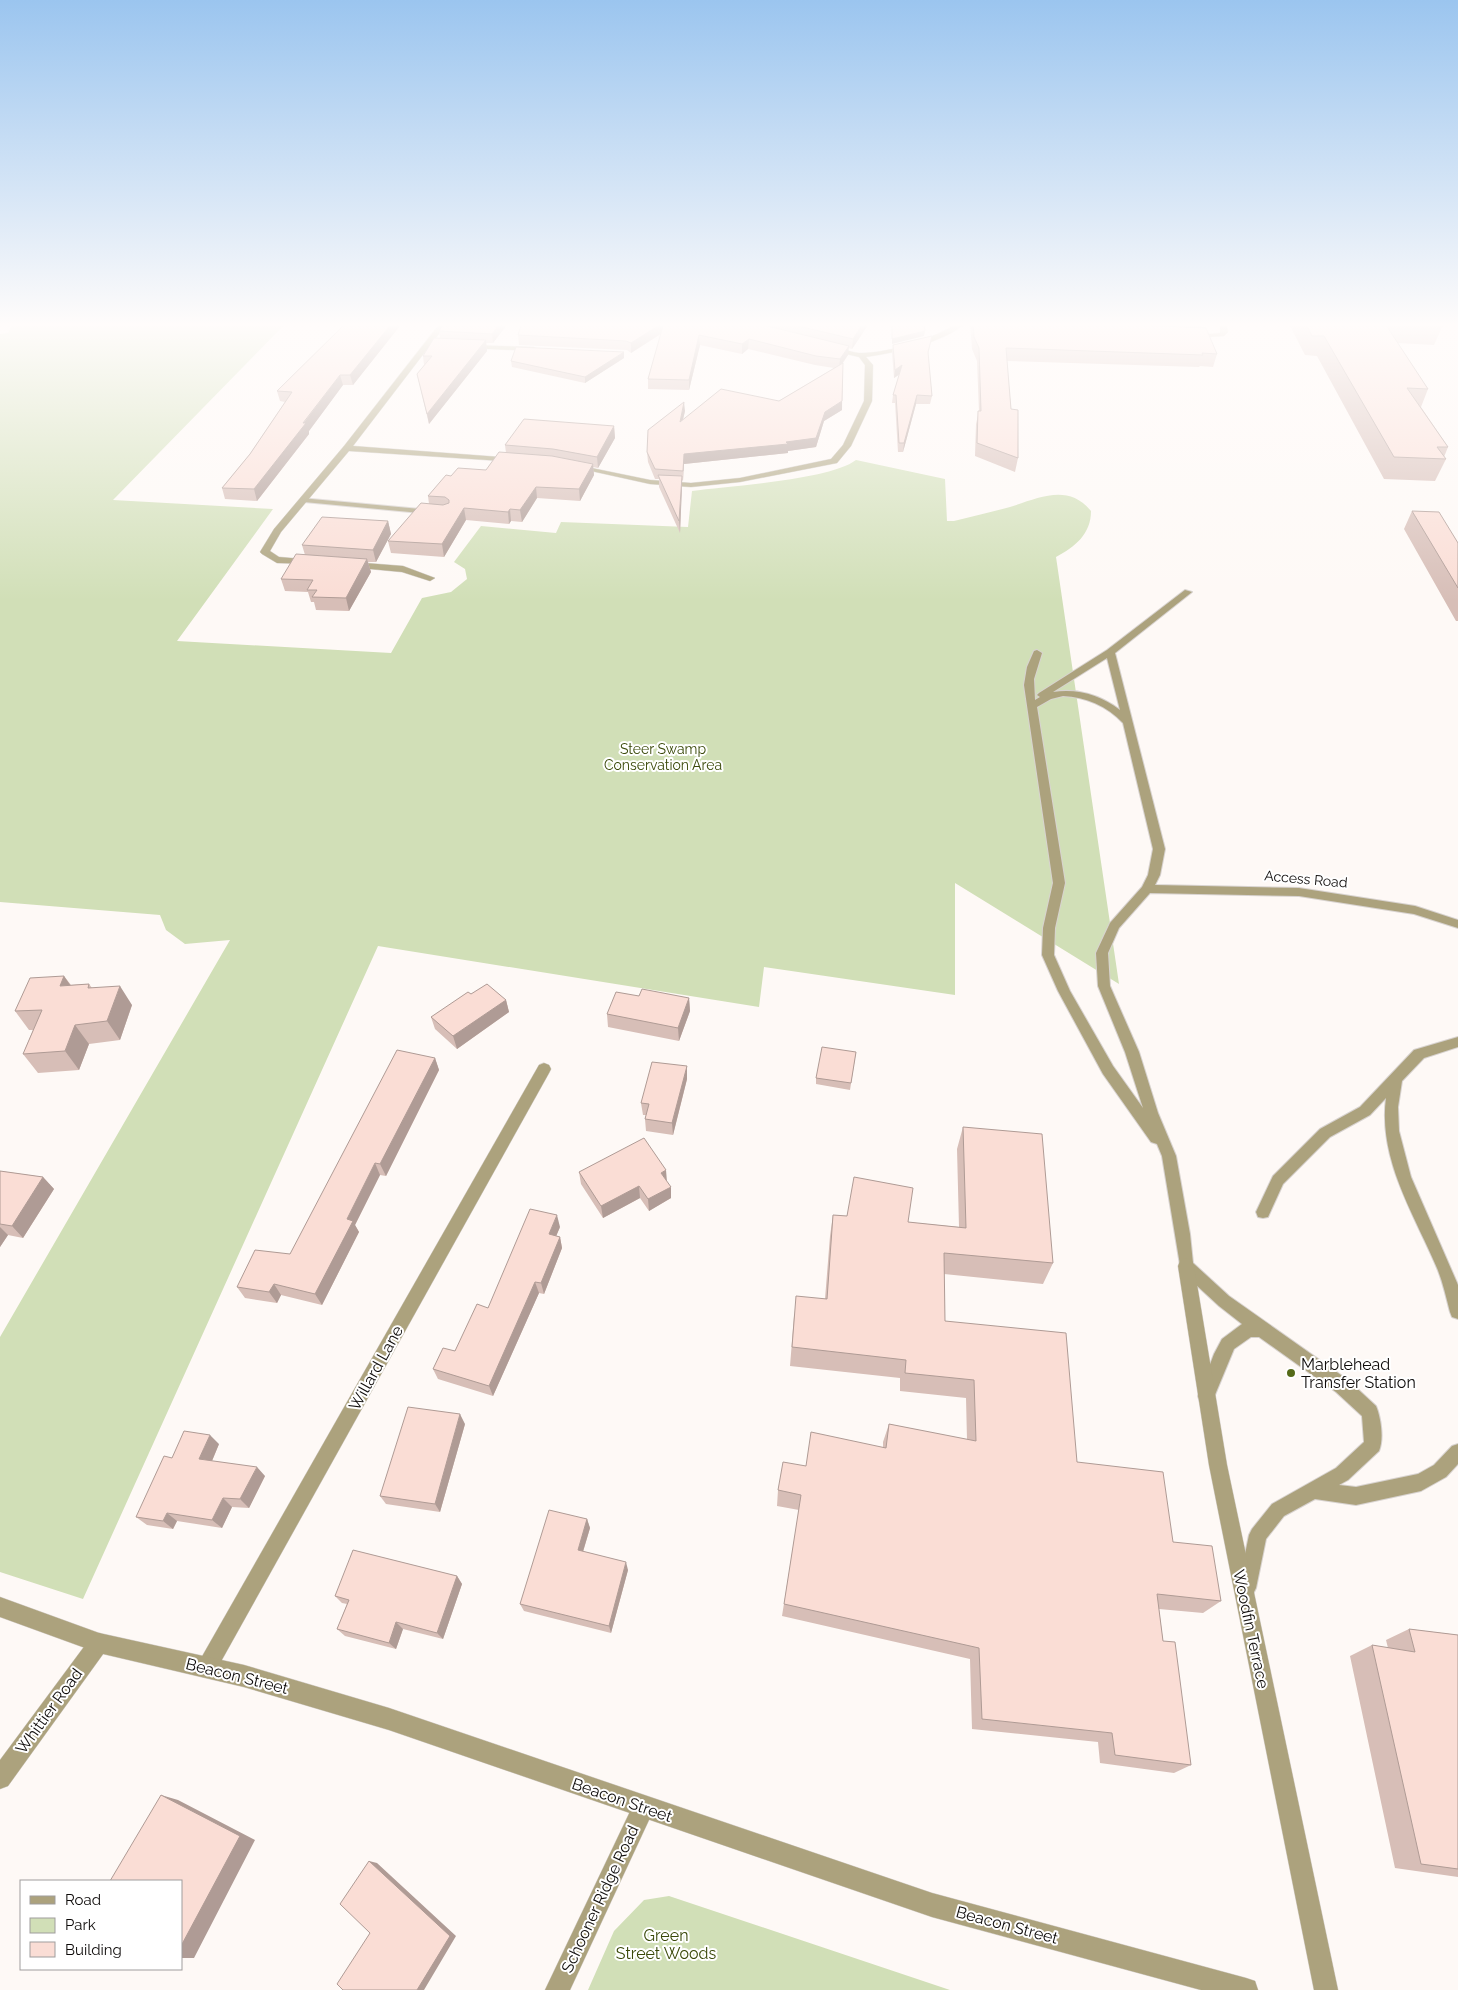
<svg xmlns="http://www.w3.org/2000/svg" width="1458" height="1990" font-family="Raleway,sans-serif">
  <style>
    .green { fill: #d1dfb7 }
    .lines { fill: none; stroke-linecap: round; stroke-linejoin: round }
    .service-casing { stroke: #d8d3d0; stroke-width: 2 }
    .minor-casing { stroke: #d8d3d0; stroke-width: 1 }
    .tertiary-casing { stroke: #d8d3d0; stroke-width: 1 }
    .service { fill: #aca27d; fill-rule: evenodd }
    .minor { fill: #aca27d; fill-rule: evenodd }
    .tertiary { fill: #aca27d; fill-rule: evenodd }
    .wall { fill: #d7beb7 }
    .shaded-wall { fill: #af9b95 }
    .building { fill: #faddd5; stroke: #af9b95 }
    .poi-dot { fill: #556a18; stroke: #fff; stroke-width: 2 }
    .labels { text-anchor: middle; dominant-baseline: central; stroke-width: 4; stroke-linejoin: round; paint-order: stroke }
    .park-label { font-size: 14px; fill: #394808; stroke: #fff }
    .street-label { font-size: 14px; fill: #0e0b0a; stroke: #fff }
    .near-poi-label { font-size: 16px; fill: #0e0b0a; stroke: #fff; text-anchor: start }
    .near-street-label { font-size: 16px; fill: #0e0b0a; stroke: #fff }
    .near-park-label { font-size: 16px; fill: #394808; stroke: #fff }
  </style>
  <rect width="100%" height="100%" fill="#fef9f6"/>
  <path class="green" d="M 14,322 L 287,322 L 113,500 L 273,509 L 177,641 L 391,653 L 422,598 L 451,592 L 467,579 L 465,569 L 454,562 L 481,526 L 556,533 L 561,522 L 688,527 L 692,491 C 729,486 830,480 856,460 L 945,479 L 947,521 L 954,521 C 973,516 992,512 1010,507 C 1039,498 1068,483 1091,511 C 1091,534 1075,547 1056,557 L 1119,984 L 955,883 L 955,995 L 764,967 L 759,1007 L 378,946 L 83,1599 L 0,1572 L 0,1337 L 230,940 L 185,944 L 166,930 L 160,915 L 0,902 L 0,334 L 8,333 Z
    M 669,1896 L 950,1990 L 588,1990 L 614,1931 L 644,1900 Z"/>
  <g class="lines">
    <defs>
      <path id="service" d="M 301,498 L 431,510 L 435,512 L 431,514 L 304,502 L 301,502 Z
        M 1185,590 L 1192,592 L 1115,653 L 1165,849 L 1160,875 L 1155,885 L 1299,888 L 1415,906 L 1458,920 L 1458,928 L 1414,914 L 1299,896 L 1150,893 L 1119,928 L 1108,953 L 1110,986 L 1139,1052 L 1158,1113 L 1176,1156 L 1190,1234 L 1193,1263 L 1229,1296 L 1348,1380 L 1376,1406 C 1381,1418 1384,1439 1379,1451 L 1348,1480 L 1339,1485 L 1356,1487 L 1418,1474 L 1434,1465 L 1452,1446 L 1458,1444 L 1458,1464 L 1446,1477 L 1421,1491 L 1356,1505 L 1315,1499 L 1284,1516 L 1266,1539 L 1256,1588 L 1253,1594 L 1247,1597 L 1241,1594 L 1238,1588 L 1249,1535 L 1252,1529 L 1272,1504 L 1336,1468 L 1364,1442 L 1362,1416 L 1336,1392 L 1259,1337 L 1251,1337 L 1234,1349 L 1212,1402 L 1206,1404 L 1200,1402 L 1198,1396 L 1214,1354 L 1222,1339 L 1242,1324 L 1219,1306 L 1181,1271 L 1162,1156 L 1157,1144 L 1151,1142 L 1103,1074 L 1058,991 L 1042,955 L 1043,928 L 1053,883 L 1024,685 L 1027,667 L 1034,651 L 1037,650 L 1042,653 L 1034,679 L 1035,700 L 1040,697 L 1037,695 L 1039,693 L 1107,650 ZM 1107,658 L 1120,710 C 1101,695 1077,688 1053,692 ZM 1063,696 C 1086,697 1107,706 1123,723 L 1153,849 L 1148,875 L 1142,887 L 1110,923 L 1096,953 L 1098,986 L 1125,1052 L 1143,1108 L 1113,1066 L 1070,991 L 1054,955 L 1055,928 L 1065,883 L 1037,707 L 1051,699 Z
        M 1458,1037 L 1458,1047 L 1424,1058 L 1402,1081 L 1398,1107 L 1399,1131 L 1411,1177 L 1458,1285 L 1458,1319 L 1452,1317 L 1450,1312 C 1446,1297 1443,1282 1437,1268 C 1414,1214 1378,1159 1386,1098 L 1370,1115 L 1330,1137 L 1283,1184 L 1268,1217 L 1263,1218 L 1258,1217 L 1256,1212 L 1273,1176 L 1320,1129 L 1360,1107 L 1414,1050 Z"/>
      <path id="minor" d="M 441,322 L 448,322 L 353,446 L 513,458 L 516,458 L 516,462 L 349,451 L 281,532 L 270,551 L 279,557 L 314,560 L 314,564 L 277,563 L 262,554 L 260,552 L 274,529 L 344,446 Z
        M 959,322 L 967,322 C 942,344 898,352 866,357 L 873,365 L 872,401 L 851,446 L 837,463 L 740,482 L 691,487 L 650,484 L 573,467 L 577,465 L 650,480 L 691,483 L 740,478 L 831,459 L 843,445 L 864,401 L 865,365 L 859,357 L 829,350 L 829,348 C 839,347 849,352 859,353 C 887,354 936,338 959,322 Z
        M 1220,322 L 1226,322 L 1228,332 L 1224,336 L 1192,338 L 1189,336 L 1220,333 Z
        M 466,345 L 534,347 L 537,349 L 534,351 L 468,348 Z
        M 352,562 L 403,566 L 435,578 L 430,581 L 402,572 L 349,567 L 347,565 Z
        M 544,1063 L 549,1065 L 551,1069 L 549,1073 L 214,1674 L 207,1677 L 200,1674 L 197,1667 L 200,1660 L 539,1065 Z
        M 1186,1258 L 1192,1261 L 1194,1266 L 1227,1465 L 1338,1990 L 1314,1990 L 1209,1465 L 1178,1266 L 1180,1261 Z
        M 99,1633 L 106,1636 L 109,1643 L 106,1650 L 8,1786 L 0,1789 L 0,1760 L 92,1636 Z
        M 644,1796 L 652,1799 L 655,1807 L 570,1990 L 545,1990 L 636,1799 Z"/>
      <path id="tertiary" d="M 0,1597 L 99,1633 L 244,1665 L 389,1708 L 932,1893 L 1246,1978 L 1255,1981 L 1258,1990 L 1201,1990 L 932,1917 L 389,1730 L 244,1687 L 99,1653 L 0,1617 Z"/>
    </defs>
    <use href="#service" class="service-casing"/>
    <use href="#minor" class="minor-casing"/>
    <use href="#tertiary" class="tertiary-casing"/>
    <use href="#service" class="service"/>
    <use href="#minor" class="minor"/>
    <use href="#tertiary" class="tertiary"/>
  </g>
  <path class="wall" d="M 347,322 L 403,322 L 353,385 L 343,385 L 309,431 L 309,434 L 257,501 L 225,499 L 222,488 L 250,454 L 285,402 L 280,401 L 277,391 Z
    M 509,322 L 493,343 L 486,343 L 487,351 L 429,424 L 417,374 L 424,365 L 423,356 L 440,338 L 439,331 Z
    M 522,322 L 870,322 L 852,349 L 848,348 L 848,355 L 843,363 L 842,410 L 824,421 L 816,447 L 788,451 L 788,453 L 684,464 L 683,481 L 682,480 L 680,533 L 659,487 L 659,479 L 655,479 L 648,462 L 647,452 L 685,411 L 683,420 L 779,401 L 834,368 L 815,365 L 748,349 L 742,354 L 700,345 L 689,390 L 648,389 L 648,379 L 661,334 L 631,353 L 627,350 L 519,345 L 518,335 Z
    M 970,322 L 1202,322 L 1200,328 L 1217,354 L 1213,367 L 1200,366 L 1199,367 L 1007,361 L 1011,409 L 1018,458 L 1015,472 L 975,456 L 976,424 L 979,411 L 977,361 L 972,349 Z
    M 1288,322 L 1441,322 L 1443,325 L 1434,345 L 1397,343 L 1428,389 L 1421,407 L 1448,447 L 1444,457 L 1446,459 L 1435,481 L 1384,479 L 1317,356 L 1305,355 Z
    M 932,336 L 928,355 L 932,396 L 930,404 L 916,404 L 903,452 L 898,452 L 895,403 L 892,403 L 893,395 L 899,375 L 894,378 L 892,353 L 893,345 Z
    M 624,358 L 585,383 L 512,367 L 511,361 Z
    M 614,426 L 615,438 L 598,468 L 593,467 L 594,475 L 580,501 L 537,498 L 522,522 L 511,521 L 509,524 L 466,520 L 444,557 L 391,553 L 388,541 L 429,504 L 428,496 L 451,476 L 486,470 L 506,453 L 505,445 Z
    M 1412,511 L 1458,543 L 1458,621 L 1456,621 L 1404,529 Z
    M 388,521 L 391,534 L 376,562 L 368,562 L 371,572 L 349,611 L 316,610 L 314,602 L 311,602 L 308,592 L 285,591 L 281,579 L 305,555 L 302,545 Z
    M 64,976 L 71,985 L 89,984 L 92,988 L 132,1005 L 120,1040 L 89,1044 L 79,1070 L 38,1073 L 23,1054 L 33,1030 L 29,1030 L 15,1011 Z
    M 471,994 L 506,1000 L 509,1012 L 457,1049 L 435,1029 L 431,1017 Z
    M 639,996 L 689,998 L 690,1011 L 679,1041 L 608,1027 L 607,1014 Z
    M 856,1052 L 850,1090 L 816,1084 L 816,1078 Z
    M 435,1058 L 439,1070 L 386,1176 L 380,1175 L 355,1225 L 359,1232 L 322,1305 L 281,1295 L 277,1303 L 245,1298 L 237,1287 L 290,1254 Z
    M 687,1066 L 687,1079 L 673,1135 L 646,1131 L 645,1119 L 646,1115 L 643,1115 L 641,1103 Z
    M 963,1127 L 1053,1263 L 1043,1284 L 944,1274 L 945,1321 L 1077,1462 L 1173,1542 L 1221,1601 L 1203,1613 L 1159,1609 L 1163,1641 L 1191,1765 L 1174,1773 L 1100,1763 L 1098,1742 L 972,1729 L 970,1659 L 782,1616 L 799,1510 L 777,1506 L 778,1490 L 806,1466 L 883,1447 L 883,1442 L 889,1424 L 967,1440 L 966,1398 L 900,1391 L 900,1378 L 790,1366 L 794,1316 L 825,1299 L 830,1236 L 833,1215 L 959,1227 L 957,1149 Z
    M 0,1171 L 43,1177 L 54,1189 L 23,1238 L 8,1235 L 0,1247 Z
    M 579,1172 L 667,1182 L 671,1198 L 649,1211 L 640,1198 L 603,1218 L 581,1184 Z
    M 560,1227 L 556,1236 L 560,1237 L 562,1248 L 544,1294 L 539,1293 L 493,1396 L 438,1379 L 433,1369 L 455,1351 L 488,1308 Z
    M 465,1424 L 440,1512 L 386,1504 L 380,1496 Z
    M 219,1444 L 212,1461 L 265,1476 L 249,1508 L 232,1507 L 222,1528 L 177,1521 L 173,1529 L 147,1525 L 136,1517 L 172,1458 Z
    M 587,1519 L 590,1528 L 583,1552 L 628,1570 L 611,1633 L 524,1611 L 520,1604 Z
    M 457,1576 L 462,1584 L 443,1639 L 403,1629 L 396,1649 L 345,1636 L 337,1629 L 347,1604 L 342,1603 L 335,1596 Z
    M 1409,1629 L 1458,1635 L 1458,1877 L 1395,1868 L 1350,1656 L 1372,1645 L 1388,1648 L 1386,1640 Z"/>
  <path class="shaded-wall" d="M 393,322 L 403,322 L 353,385 L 350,375 Z
    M 501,322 L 509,322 L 493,343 L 492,334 Z
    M 664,322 L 665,331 L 631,353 L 631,343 Z
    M 864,322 L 870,322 L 852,349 L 853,339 Z
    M 925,331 L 924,336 L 892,344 L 892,339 Z
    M 699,335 L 700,345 L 689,390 L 689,380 Z
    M 749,339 L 748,349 L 742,354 L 742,344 Z
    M 486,340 L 487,351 L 429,424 L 427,414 Z
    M 849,346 L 848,355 L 839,368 L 840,359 Z
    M 624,352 L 624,358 L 585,383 L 585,377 Z
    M 902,365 L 901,373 L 894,378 L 895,370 Z
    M 340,375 L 343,385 L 309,431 L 309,434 L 257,501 L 254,489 Z
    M 917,395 L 916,404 L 903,452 L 904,443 Z
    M 842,401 L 842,410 L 824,421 L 816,447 L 788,451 L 788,453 L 684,464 L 683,481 L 684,454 L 825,412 Z
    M 684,402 L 685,411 L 680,431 L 680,422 Z
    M 614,426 L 615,438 L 598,468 L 597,457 Z
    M 593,464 L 594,475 L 580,501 L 579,489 Z
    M 682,476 L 682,488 L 680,533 L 679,521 Z
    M 536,487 L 537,498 L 522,522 L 520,510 Z
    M 464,508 L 466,520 L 444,557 L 442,544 Z
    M 510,509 L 511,521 L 509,524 L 508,512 Z
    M 388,521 L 391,534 L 376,562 L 373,550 Z
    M 367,559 L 371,572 L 349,611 L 346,598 Z
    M 64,976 L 77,995 L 60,986 Z
    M 120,986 L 132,1005 L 120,1040 L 107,1021 Z
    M 689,998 L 690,1011 L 679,1041 L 678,1028 Z
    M 506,1000 L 509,1012 L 457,1049 L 453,1036 Z
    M 75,1025 L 89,1044 L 79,1070 L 65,1051 Z
    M 435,1058 L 439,1070 L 386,1176 L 380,1164 Z
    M 687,1066 L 687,1079 L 673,1135 L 672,1123 Z
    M 375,1163 L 380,1175 L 355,1225 L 359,1232 L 322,1305 L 315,1294 L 347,1219 Z
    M 666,1170 L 667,1182 L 661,1173 Z
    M 43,1177 L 54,1189 L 23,1238 L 12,1226 Z
    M 639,1186 L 640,1198 L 603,1218 L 601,1206 Z
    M 671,1187 L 671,1198 L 649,1211 L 648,1199 Z
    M 557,1215 L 560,1227 L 552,1246 L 549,1234 Z
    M 0,1227 L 8,1235 L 0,1247 Z
    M 560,1237 L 562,1248 L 544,1294 L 541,1283 Z
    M 535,1282 L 539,1293 L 493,1396 L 489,1386 Z
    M 274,1284 L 281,1295 L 277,1303 L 269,1292 Z
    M 460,1414 L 465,1424 L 440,1512 L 435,1504 Z
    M 210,1435 L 219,1444 L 209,1468 L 199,1459 Z
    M 257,1467 L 265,1476 L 249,1508 L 240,1499 Z
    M 223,1498 L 232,1507 L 222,1528 L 212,1520 Z
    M 167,1513 L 177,1521 L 173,1529 L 163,1521 Z
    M 587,1519 L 590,1528 L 581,1558 L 578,1550 Z
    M 626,1562 L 628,1570 L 611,1633 L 609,1626 Z
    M 457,1576 L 462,1584 L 443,1639 L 437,1633 Z
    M 396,1622 L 403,1629 L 396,1649 L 389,1643 Z
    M 161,1795 L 178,1800 L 255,1840 L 194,1958 L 181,1958 L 181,1946 Z
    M 369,1861 L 377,1863 L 456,1936 L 424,1990 L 417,1990 Z"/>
  <path class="building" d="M 347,322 L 393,322 L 350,375 L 340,375 L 303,423 L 306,423 L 254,489 L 222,488 L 250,454 L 292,392 L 277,391 Z
    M 445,322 L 501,322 L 492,334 L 439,331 Z
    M 522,322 L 664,322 L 631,343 L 626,341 L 518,335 Z
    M 664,322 L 751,322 L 849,346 L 840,359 L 816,356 L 749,339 L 742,344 L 699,335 L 689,380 L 648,379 Z
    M 781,322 L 864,322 L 853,339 Z
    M 892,322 L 924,322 L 925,331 L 892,339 Z
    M 973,322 L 1113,322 L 1117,324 L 1206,328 L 1217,354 L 1202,353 L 1203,355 L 1006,348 L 1011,409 L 1018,410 L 1018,458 L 977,443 L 978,411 L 981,411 L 979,348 L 974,337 Z
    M 1305,322 L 1384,322 L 1428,389 L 1407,388 L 1448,447 L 1437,447 L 1446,459 L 1394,457 L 1324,336 L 1312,336 Z
    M 1388,322 L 1441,322 L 1443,325 Z
    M 932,336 L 928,352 L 932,396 L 917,395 L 904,443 L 899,443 L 896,395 L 893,395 L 902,365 L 895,370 L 893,345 Z
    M 434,338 L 486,340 L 427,414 L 417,374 L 432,356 L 423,356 Z
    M 516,347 L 624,352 L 585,377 L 511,361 Z
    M 843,363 L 842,401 L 825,412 L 816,438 L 786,442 L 788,444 L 684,454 L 683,471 L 655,469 L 647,452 L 648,430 L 684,402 L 680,422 L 721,389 L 779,401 Z
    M 524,419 L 614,426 L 597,457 L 553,449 L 505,445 Z
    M 499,452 L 552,456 L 593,464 L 579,489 L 536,487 L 520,510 L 510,509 L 508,512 L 464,508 L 442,544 L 388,541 L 421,503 L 443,505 L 449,503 L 449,500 L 445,497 L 428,496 L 446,475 L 451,476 L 458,468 L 486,470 Z
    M 658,475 L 682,476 L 679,521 Z
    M 1412,511 L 1439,512 L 1458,543 L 1458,588 Z
    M 322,517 L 388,521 L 373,550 L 302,545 Z
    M 296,554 L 367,559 L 346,598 L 312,597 L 317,590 L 307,590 L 313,580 L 281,579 Z
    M 64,976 L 60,986 L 89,984 L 88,988 L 120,986 L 107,1021 L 75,1025 L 65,1051 L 23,1054 L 42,1010 L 15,1011 L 30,978 Z
    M 487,984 L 506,1000 L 453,1036 L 431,1017 L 468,992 L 471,994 Z
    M 642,989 L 689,998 L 678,1028 L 607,1014 L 616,992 L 639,996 Z
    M 822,1047 L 856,1052 L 851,1083 L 816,1078 Z
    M 397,1050 L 435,1058 L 380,1164 L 375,1163 L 347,1219 L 353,1221 L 315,1294 L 274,1284 L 269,1292 L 237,1287 L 255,1250 L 290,1254 Z
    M 652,1062 L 687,1066 L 672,1123 L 645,1119 L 649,1104 L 641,1103 Z
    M 963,1127 L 1042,1134 L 1053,1263 L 944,1253 L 945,1321 L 1066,1333 L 1077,1462 L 1163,1472 L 1173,1542 L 1212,1546 L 1221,1601 L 1157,1594 L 1163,1641 L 1175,1642 L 1191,1765 L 1115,1755 L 1112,1733 L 982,1719 L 979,1648 L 784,1604 L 801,1495 L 778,1490 L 783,1462 L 806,1466 L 811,1432 L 886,1448 L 889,1424 L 976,1441 L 974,1380 L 905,1373 L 906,1360 L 792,1347 L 796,1296 L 827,1299 L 833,1215 L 847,1216 L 854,1177 L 913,1188 L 908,1222 L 966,1228 Z
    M 644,1138 L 666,1170 L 661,1173 L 671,1187 L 648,1199 L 639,1186 L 601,1206 L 579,1172 Z
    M 0,1171 L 43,1177 L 12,1226 L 0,1224 Z
    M 530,1209 L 557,1215 L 549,1234 L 560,1237 L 541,1283 L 535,1282 L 489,1386 L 433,1369 L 443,1348 L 455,1351 L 477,1304 L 488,1308 Z
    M 408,1407 L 460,1414 L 435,1504 L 380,1496 Z
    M 184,1431 L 210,1435 L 199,1459 L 257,1467 L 240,1499 L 223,1498 L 212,1520 L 167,1513 L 163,1521 L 136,1517 L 164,1456 L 172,1458 Z
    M 549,1510 L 587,1519 L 578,1550 L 626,1562 L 609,1626 L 520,1604 Z
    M 353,1550 L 457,1576 L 437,1633 L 396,1622 L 389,1643 L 337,1629 L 349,1600 L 335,1596 Z
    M 1409,1629 L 1458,1635 L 1458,1869 L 1421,1864 L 1372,1645 L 1415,1652 Z
    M 161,1795 L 240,1836 L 181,1946 L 181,1881 L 110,1881 Z
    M 369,1861 L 450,1936 L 417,1990 L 343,1990 L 337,1984 L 370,1933 L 340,1904 Z"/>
  <linearGradient id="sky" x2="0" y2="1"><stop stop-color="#9bc5ef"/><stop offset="0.54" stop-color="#fffcfb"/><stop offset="1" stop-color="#fffcfb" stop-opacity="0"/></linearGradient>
  <rect width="1458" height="601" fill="url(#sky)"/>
  <circle class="poi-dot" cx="1291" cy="1373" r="5"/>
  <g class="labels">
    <g class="park-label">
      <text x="663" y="749">Steer Swamp<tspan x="663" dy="16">Conservation Area</tspan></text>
    </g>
    <g class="street-label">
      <text transform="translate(1306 879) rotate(5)">Access Road</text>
    </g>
    <g class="near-poi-label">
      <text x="1301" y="1364">Marblehead<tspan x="1301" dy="18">Transfer Station</tspan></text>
    </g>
    <g class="near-street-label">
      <text transform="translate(376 1368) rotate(-61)">Willard Lane</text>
      <text transform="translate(1251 1629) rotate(78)">Woodfin Terrace</text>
      <text transform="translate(237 1676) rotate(14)">Beacon Street</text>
      <text transform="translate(49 1711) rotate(-54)">Whittier Road</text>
      <text transform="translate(622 1800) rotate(19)">Beacon Street</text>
      <text transform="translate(600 1899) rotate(-65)">Schooner Ridge Road</text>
      <text transform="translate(1007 1925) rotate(15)">Beacon Street</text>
    </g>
    <g class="near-park-label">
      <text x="666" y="1935">Green<tspan x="666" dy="18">Street Woods</tspan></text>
    </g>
  </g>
  <rect x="20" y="1880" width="162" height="90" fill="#ffffff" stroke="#9f9d9d"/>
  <rect x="30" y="1896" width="25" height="8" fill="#aca27d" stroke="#9f9d9d"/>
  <text x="65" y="1905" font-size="15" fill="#0e0b0a">Road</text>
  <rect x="30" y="1918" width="25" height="15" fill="#d1dfb7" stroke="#9f9d9d"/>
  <text x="65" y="1930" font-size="15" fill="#0e0b0a">Park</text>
  <rect x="30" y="1942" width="25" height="15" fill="#faddd5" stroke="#9f9d9d"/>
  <text x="65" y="1955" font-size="15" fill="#0e0b0a">Building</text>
</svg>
